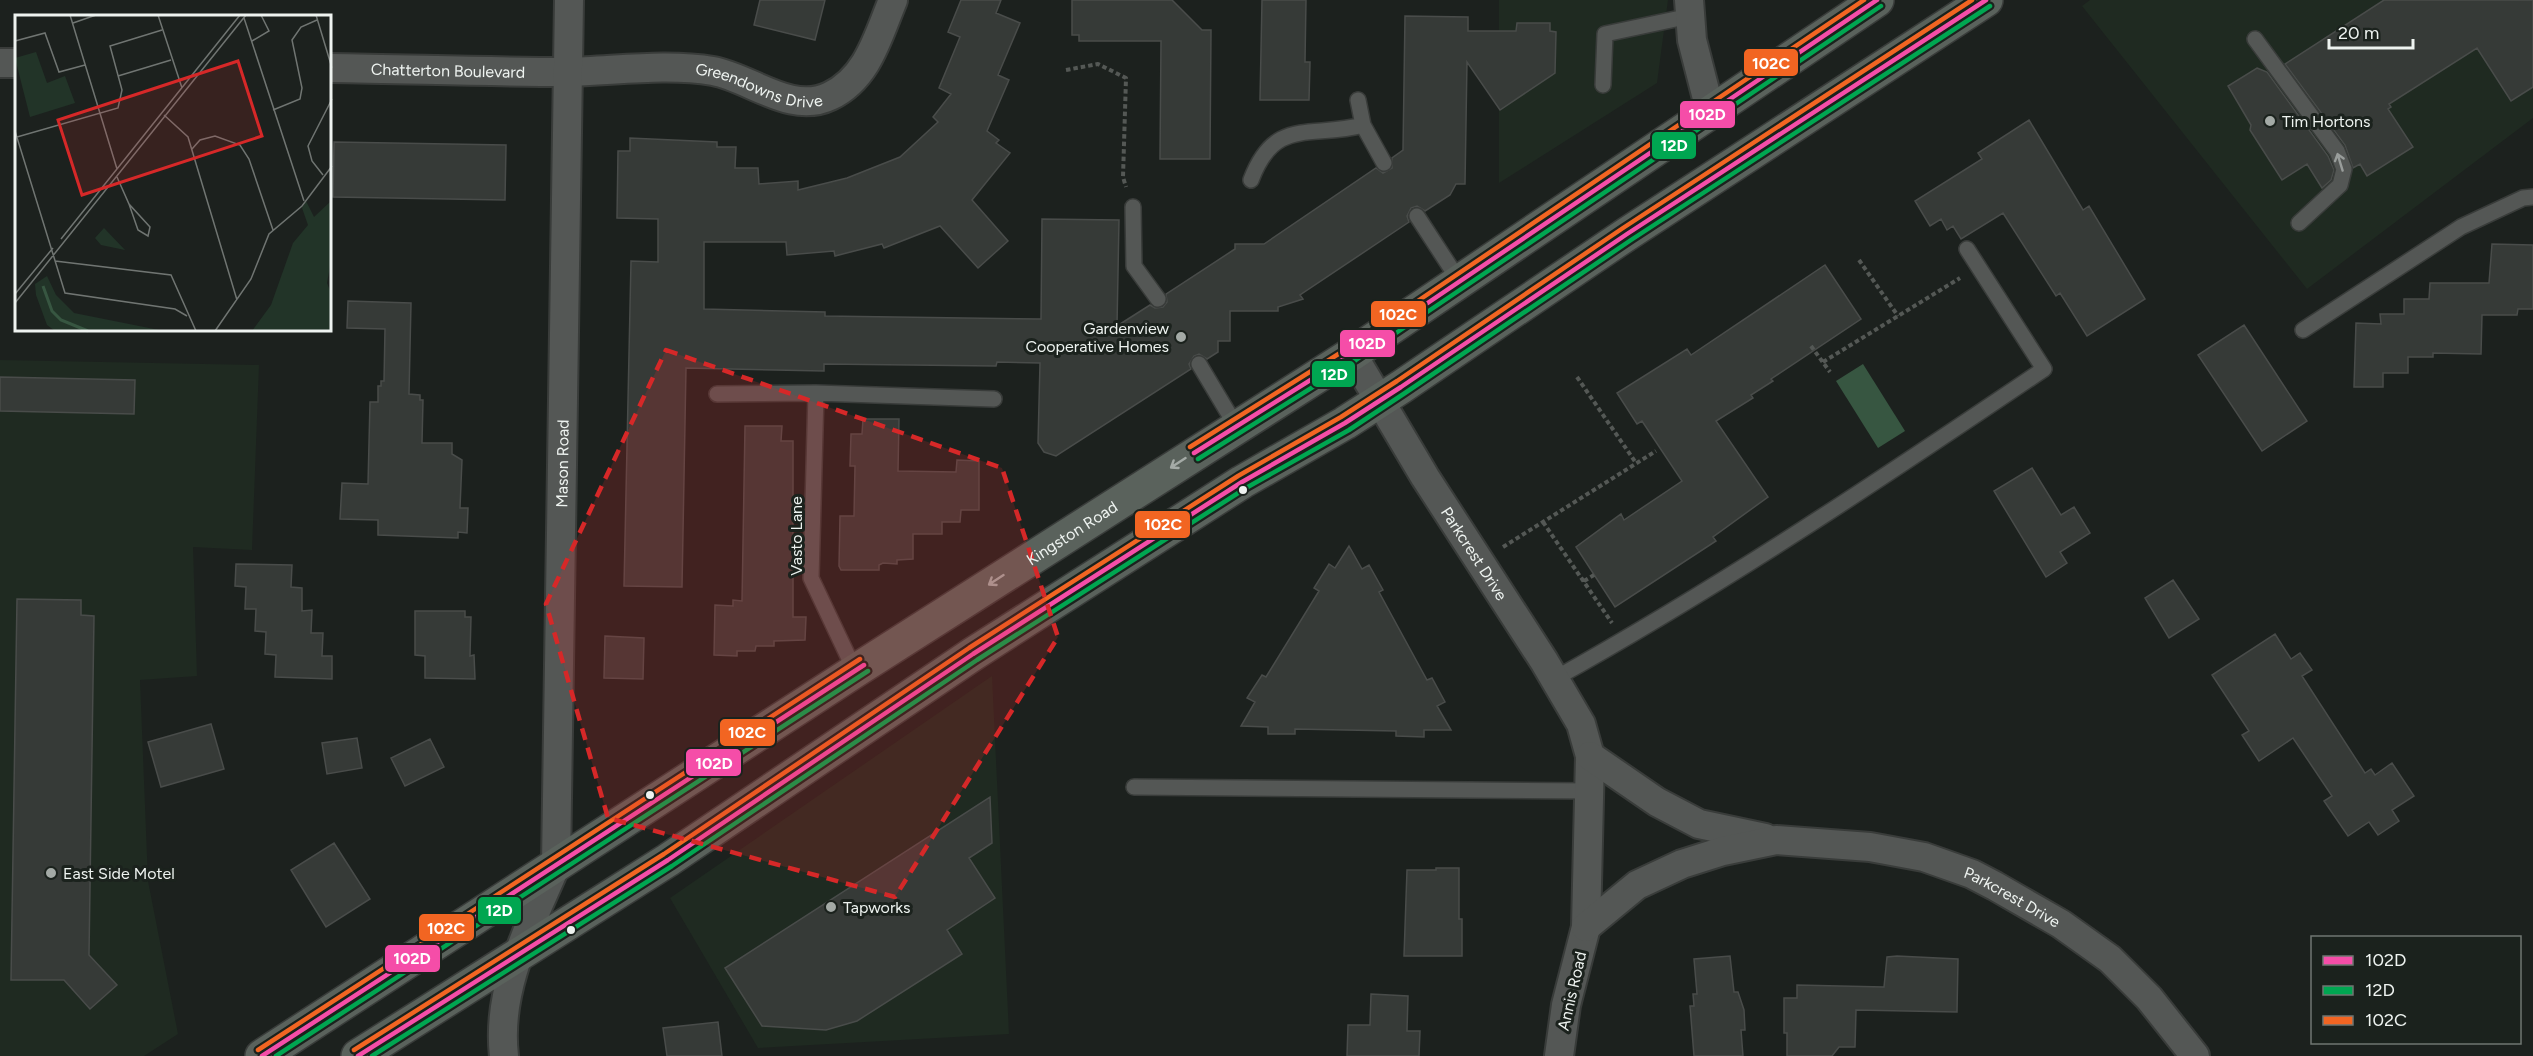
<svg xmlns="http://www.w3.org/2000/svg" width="2533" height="1056" font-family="Figtree,sans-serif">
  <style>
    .built { fill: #1f2a21 }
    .water { fill: #375641 }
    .building { fill: #363a37; stroke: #494c4a; stroke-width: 1.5 }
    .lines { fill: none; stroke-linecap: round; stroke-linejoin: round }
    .service-casing { stroke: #393c3a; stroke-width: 18 }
    .minor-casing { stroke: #393c3a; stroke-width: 32 }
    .primary-casing { stroke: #393c3a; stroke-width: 36 }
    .path { stroke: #545855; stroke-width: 4; stroke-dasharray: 4.5 3; stroke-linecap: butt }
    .service { stroke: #545755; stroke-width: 15 }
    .minor { stroke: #545755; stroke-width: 28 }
    .primary { stroke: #5a625c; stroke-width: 33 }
    .bus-1-casing { stroke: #1b221d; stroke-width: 9 }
    .bus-2-casing { stroke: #1b221d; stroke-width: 9 }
    .bus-3-casing { stroke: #1b221d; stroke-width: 9 }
    .bus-1 { stroke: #f54da8; stroke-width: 4.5 }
    .bus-2 { stroke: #00a651; stroke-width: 4.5 }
    .bus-3 { stroke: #f26522; stroke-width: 4.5 }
    .oneway { stroke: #999d9b }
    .oneway2 { stroke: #a4aaa6 }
    .marked { fill: #d62828; fill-opacity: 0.2; stroke: #d62828; stroke-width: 4.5; stroke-dasharray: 12 8; stroke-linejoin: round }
    .poi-dot { fill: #a4aaa6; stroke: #1b221d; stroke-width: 2 }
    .bus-dot { fill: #eef3f0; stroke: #1b221d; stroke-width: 2 }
    .labels { text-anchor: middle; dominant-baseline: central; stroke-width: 6; stroke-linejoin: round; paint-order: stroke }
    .street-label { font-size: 16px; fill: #eef3f0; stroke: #1b221d }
    .poi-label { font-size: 16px; fill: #eef3f0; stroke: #1b221d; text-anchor: start }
    .inset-river { fill: none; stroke: #375641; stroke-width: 3 }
    .inset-road { fill: none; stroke: #707572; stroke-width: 1.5 }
    .view { fill: #d62828; fill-opacity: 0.15; stroke: #d62828; stroke-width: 3 }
    .inset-edge { fill: none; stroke: #eef3f0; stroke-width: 3 }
    .line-badge { stroke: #1b221d; stroke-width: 2 }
    .badge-label { font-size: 16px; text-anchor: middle; font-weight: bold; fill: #fff }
  </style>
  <rect width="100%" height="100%" fill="#1c211e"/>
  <path class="built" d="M 1499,0 L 1668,0 L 1657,83 L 1499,183 Z
    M 2090,0 L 2533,0 L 2533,118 L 2307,289 L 2082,6 Z
    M 0,360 L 259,365 L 252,550 L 193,547 L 197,676 L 140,680 L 148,881 L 178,1034 L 144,1056 L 0,1056 Z
    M 992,676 L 1009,1034 L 758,1048 L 670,898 Z"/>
  <path class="water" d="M 1863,364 L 1905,431 L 1878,448 L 1836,381 Z"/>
  <path class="building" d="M 760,0 L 825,0 L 815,40 L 754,25 Z
    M 961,0 L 1001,0 L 996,13 L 1020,23 L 998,75 L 1009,80 L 987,131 L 999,140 L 996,143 L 1010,153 L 972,200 L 1008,241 L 978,268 L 940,226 L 884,248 L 882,244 L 835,256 L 834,251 L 787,255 L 786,242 L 704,242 L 704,309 L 825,312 L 825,316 L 1041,319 L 1042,219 L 1119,220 L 1117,326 L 1150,305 L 1155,308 L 1163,307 L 1167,302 L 1166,294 L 1235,249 L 1235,244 L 1264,244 L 1376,168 L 1383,173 L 1392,168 L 1392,158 L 1403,150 L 1405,16 L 1468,17 L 1468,31 L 1516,31 L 1517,23 L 1550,23 L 1550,31 L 1556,32 L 1555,73 L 1500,110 L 1467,62 L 1465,184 L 1456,184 L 1450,195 L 1425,211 L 1417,206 L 1411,208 L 1407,216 L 1409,222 L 1300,295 L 1303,299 L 1278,307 L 1278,311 L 1230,311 L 1230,341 L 1218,341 L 1218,352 L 1207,359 L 1199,354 L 1194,356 L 1189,364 L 1191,369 L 1056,456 L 1044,452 L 1038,443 L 1040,363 L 997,362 L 996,366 L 824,364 L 824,371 L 686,368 L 682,587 L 624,586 L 631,261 L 658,262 L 658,219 L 617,218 L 618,151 L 630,151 L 630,138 L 717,142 L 717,147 L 736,147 L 735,168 L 758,168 L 759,184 L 798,181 L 798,190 L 847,178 L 900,157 L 938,122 L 933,117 L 951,94 L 939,88 L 960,37 L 948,32 Z
    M 1072,0 L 1172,0 L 1202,30 L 1211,30 L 1210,159 L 1160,159 L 1161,41 L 1079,41 L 1079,35 L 1072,35 Z
    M 1262,0 L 1306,0 L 1305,62 L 1310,62 L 1309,100 L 1260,100 Z
    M 2384,0 L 2533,0 L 2533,87 L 2511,101 L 2477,48 L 2389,104 L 2391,107 L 2388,109 L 2413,147 L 2367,176 L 2360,164 L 2353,168 L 2345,145 L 2285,64 Z
    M 2257,68 L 2267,72 L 2328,156 L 2334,170 L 2331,180 L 2322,188 L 2307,164 L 2282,180 L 2250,130 L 2251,125 L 2228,86 Z
    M 2029,120 L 2083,210 L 2089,206 L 2145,299 L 2087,336 L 2060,293 L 2056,296 L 2003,213 L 1961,239 L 1953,226 L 1947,230 L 1941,219 L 1930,226 L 1915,201 L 1982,159 L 1978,153 Z
    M 334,142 L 506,145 L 505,200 L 333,197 Z
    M 2492,244 L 2533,245 L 2533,309 L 2518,309 L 2517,315 L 2482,315 L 2481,354 L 2433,353 L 2433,357 L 2408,357 L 2408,373 L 2383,373 L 2383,387 L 2354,387 L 2356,323 L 2381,324 L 2380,314 L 2404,314 L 2404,299 L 2429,299 L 2430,283 L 2489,283 Z
    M 1825,265 L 1861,319 L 1771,379 L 1773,381 L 1751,395 L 1753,398 L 1716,421 L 1768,497 L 1713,537 L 1716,541 L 1615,607 L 1576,547 L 1621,514 L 1624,520 L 1682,481 L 1642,421 L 1637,424 L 1617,393 L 1687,349 L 1691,355 Z
    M 348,301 L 411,303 L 409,394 L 420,395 L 420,400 L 423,400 L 422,443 L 452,443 L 452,454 L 462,460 L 460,508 L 468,508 L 467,533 L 458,532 L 458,538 L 378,535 L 378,520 L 340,519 L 342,483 L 368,484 L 370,402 L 378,402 L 378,386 L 381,386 L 381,381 L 384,381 L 385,329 L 347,328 Z
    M 2244,325 L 2307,421 L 2262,451 L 2198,355 Z
    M 0,377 L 135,380 L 134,414 L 0,411 Z
    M 863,419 L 899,419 L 898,471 L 956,472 L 957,460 L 979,461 L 979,510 L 961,510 L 960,522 L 942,522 L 942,534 L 913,534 L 913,559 L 897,560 L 897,564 L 883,563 L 879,565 L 879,570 L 841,570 L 839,566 L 840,516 L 854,516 L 855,466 L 850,466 L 851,434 L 862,434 Z
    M 745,426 L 782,426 L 781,441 L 793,441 L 793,617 L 806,617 L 805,640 L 774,641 L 774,646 L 756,646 L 755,651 L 737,651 L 737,656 L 714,655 L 715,605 L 733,606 L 733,600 L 742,601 Z
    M 2032,468 L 2061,515 L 2074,507 L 2090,533 L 2060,552 L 2067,563 L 2046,577 L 1994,491 Z
    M 1349,546 L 1362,569 L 1369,565 L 1383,590 L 1379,592 L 1427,680 L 1432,678 L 1445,702 L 1437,706 L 1451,730 L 1424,730 L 1424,737 L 1396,736 L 1396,731 L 1295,729 L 1295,734 L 1268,734 L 1268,727 L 1241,726 L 1255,702 L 1247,698 L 1262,675 L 1266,677 L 1319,591 L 1314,588 L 1329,564 L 1335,568 Z
    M 236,564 L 292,565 L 291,587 L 302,588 L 302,611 L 312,610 L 311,633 L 323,633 L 322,656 L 332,656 L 332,679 L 275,677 L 276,655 L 265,654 L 266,632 L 255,631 L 256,609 L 245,609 L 246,587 L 235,586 Z
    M 2173,580 L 2199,619 L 2169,638 L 2145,598 Z
    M 17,599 L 81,600 L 81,615 L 94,616 L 89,955 L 117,985 L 90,1009 L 64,980 L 11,980 Z
    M 415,611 L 465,611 L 465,617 L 471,617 L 470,656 L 474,655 L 475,679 L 425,678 L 425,656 L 415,655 Z
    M 2275,634 L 2291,659 L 2300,653 L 2312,670 L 2302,676 L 2365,773 L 2371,769 L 2375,775 L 2392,763 L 2414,796 L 2392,810 L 2399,821 L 2378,835 L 2369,822 L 2348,836 L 2324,801 L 2332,796 L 2293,738 L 2259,761 L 2242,735 L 2249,731 L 2212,675 Z
    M 605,636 L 644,638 L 643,679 L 604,678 Z
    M 211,724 L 224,769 L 161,787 L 148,742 Z
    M 357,738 L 362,768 L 327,774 L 322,743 Z
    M 430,739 L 444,767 L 405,786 L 391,758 Z
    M 990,797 L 992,843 L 969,858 L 995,898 L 947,930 L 962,954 L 857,1021 L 826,1030 L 762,1026 L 725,968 Z
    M 334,843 L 370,899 L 326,927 L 291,870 Z
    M 1436,868 L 1459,868 L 1459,919 L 1462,919 L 1462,956 L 1404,956 L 1407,870 L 1436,870 Z
    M 1730,956 L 1734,992 L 1738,992 L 1744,1010 L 1745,1030 L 1741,1030 L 1743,1056 L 1694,1056 L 1690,1006 L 1694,1006 L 1693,994 L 1697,994 L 1694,959 Z
    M 1897,956 L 1958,959 L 1957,1012 L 1856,1010 L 1855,1047 L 1839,1047 L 1832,1056 L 1787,1056 L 1787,1033 L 1784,1033 L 1784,998 L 1797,998 L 1797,985 L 1884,987 L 1887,957 Z
    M 1371,994 L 1408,996 L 1407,1031 L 1420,1031 L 1419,1056 L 1347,1056 L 1348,1025 L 1370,1025 Z
    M 718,1022 L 722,1056 L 667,1056 L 663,1028 Z"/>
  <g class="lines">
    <defs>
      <path id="service" d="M 2255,39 L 2337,151 L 2344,169 L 2340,185 L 2299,223
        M 1603,85 L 1605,34 L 1690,16
        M 1358,100 L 1363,125
        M 1251,180 C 1275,116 1311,139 1363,125 L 1384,163
        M 1133,207 L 1134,266 L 1158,299
        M 1417,216 L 1460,282
        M 2303,330 L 2461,227 L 2523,198 L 2533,197
        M 1199,364 L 1236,426
        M 816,393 L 811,578 L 855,671
        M 717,394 L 816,393 L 994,399
        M 1554,679 C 1723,585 1884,477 2044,369 L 1967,249
        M 1134,787 L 1591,791"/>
      <g id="minor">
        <path d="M 1689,0 L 1692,40 L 1711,114"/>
        <path d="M 0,63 L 16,63"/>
        <path id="s1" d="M 330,68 C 409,69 488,72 567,72 C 615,71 666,63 713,71 C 751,78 791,115 830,96 C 868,78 878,36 893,0"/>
        <path id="s2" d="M 1352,354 L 1425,477 L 1544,661 L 1581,724 L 1590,756 L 1586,927 L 1566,1005 L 1559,1056"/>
        <path d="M 1590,756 L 1657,802 L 1699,824 L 1765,838"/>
        <path id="s3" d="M 1586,927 L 1637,885 L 1682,864 L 1723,851 L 1776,840 L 1870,847 L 1924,857 L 1972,874 L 1995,886 L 2061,924 L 2110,959 L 2149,998 L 2195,1056"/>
        <path id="s4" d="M 504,1056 C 496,988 530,926 556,865 L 569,0"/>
      </g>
      <g id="primary">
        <path id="s5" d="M 262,1056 L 855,671 L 1352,354 L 1877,0"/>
        <path d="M 358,1056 L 668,860 L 973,654 L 1242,482 L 1345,423 L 1401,387 L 1627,234 L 1986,0"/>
      </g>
    </defs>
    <use href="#service" class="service-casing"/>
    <use href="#minor" class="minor-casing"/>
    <use href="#primary" class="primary-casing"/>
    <path class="path" d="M 1066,70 L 1098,64 L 1126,78 L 1123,177 L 1126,187
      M 1859,260 L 1898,316
      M 1811,346 L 1830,372
      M 1823,362 L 1960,278
      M 1577,377 L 1636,463
      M 1543,522 L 1612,623
      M 1503,547 L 1656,451
      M 1584,581 L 1594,575"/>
    <use href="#service" class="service"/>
    <use href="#minor" class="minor"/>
    <use href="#primary" class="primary"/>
    <defs>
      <path id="bus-1" d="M 1194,453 L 1352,354 L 1877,0
        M 262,1056 L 864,665
        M 358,1056 L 668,860 L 973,654 L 1242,482 L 1345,423 L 1401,387 L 1627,234 L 1986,0"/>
      <path id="bus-2" d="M 1198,459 L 1356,360 L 1881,6
        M 276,1056 L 868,671
        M 372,1056 L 672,866 L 977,660 L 1246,488 L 1349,430 L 1405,393 L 1631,240 L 1990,6"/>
      <path id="bus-3" d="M 1190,447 L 1348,348 L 1864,0
        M 258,1050 L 860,659
        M 354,1050 L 664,854 L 969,648 L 1238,476 L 1341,417 L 1397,381 L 1623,228 L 1972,0"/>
    </defs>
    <use href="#bus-1" class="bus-1-casing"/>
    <use href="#bus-2" class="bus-2-casing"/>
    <use href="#bus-3" class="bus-3-casing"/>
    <use href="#bus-1" class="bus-1"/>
    <use href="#bus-2" class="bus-2"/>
    <use href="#bus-3" class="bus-3"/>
  </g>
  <defs><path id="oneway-shaft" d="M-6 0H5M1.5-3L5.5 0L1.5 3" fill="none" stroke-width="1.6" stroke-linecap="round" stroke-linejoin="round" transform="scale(1.5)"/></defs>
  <use class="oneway" href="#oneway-shaft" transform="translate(2340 162) rotate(-107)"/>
  <g class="oneway2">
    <use href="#oneway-shaft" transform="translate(1178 463) rotate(147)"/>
    <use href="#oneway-shaft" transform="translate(996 580) rotate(147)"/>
  </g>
  <path class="marked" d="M 666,350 L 1002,468 L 1058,637 L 895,897 L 608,818 L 546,604 Z"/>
  <g class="poi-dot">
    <circle cx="2270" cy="121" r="6"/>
    <circle cx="1181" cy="337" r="6"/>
    <circle cx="51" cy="873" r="6"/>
    <circle cx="831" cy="907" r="6"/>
  </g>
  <g class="bus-dot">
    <circle cx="1243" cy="490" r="5"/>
    <circle cx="650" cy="795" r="5"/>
    <circle cx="571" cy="930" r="5"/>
  </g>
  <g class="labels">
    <g class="street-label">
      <text stroke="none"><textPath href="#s1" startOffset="118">Chatterton Boulevard</textPath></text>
      <text stroke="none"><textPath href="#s1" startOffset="432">Greendowns Drive</textPath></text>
      <text stroke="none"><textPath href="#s4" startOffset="602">Mason Road</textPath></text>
      <text stroke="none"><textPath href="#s5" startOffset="964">Kingston Road</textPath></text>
      <text transform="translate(796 536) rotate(-90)">Vasto Lane</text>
      <text stroke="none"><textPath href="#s2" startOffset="234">Parkcrest Drive</textPath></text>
      <text stroke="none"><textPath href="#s3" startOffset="459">Parkcrest Drive</textPath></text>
      <text transform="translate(1572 991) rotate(-77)">Annis Road</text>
    </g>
    <g class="poi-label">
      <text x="2282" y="121">Tim Hortons</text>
      <text x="1169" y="328" text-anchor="end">Gardenview<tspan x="1169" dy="18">Cooperative Homes</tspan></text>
      <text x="63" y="873">East Side Motel</text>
      <text x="843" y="907">Tapworks</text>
    </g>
  </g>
  <g transform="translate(15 15)">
    <rect width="316" height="316" fill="#1c211e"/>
    <path d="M 21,37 L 32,68 L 50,61 L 60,88 L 15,102 L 0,43 ZM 291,186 L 299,202 L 316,186 L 316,246 L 312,268 L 316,278 L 316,316 L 237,316 L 256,290 L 278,228 L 293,210 L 287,193 ZM 89,213 L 110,235 L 86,230 L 80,223 ZM 32,261 L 41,280 L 59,298 L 149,316 L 40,316 L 32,310 L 21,280 L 20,269 Z" fill="#223428"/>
    <path class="inset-river" d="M 28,271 L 37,296 L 46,305 L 73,316"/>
    <path class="inset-road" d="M 55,0 L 102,154M 143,0 L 167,73M 301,0 L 317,53M 229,3 L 289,186M 58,8 L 81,0M 0,26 L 30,18 L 44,57 L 70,50M 237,26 L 254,16 L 246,0M 103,61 L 156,45M 258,95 L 285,84 L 287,73 L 277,25 L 286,12 L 302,5M 149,100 L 173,122 L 222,285M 0,116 L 50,278 L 160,294 L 172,301M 2,122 L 103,93 L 107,75 L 95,31 L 147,15M 177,134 L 185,125 L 200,121 L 225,130 L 234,144 L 258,215M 308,160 L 297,146 L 293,131 L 317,84M 102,162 L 114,189 L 135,212 L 133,221 L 123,215 L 114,189M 46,224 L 225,0M 40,246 L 156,260 L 181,316M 0,279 L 38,233M 0,288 L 231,0M 200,316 L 236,264 L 254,219 L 287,191 L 317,151"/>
    <path class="view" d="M 223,46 L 247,121 L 67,180 L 43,105 Z"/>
    <rect width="316" height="316" class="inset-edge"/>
  </g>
  <g class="line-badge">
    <rect x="1743" y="48" width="56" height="29" rx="6" fill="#f26522"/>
    <rect x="1679" y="100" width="57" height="29" rx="6" fill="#f54da8"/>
    <rect x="1651" y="131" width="46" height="29" rx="6" fill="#00a651"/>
    <rect x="1370" y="300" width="57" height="28" rx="6" fill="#f26522"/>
    <rect x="1339" y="329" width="57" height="29" rx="6" fill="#f54da8"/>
    <rect x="1311" y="360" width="45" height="28" rx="6" fill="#00a651"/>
    <rect x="1134" y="510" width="57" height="29" rx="6" fill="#f26522"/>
    <rect x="719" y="718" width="57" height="29" rx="6" fill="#f26522"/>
    <rect x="685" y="748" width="57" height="29" rx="6" fill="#f54da8"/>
    <rect x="477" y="896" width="45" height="29" rx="6" fill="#00a651"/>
    <rect x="418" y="913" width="57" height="29" rx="6" fill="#f26522"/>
    <rect x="384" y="944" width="57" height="29" rx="6" fill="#f54da8"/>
  </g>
  <g class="badge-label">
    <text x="1771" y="69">102C</text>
    <text x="1707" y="120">102D</text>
    <text x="1674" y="151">12D</text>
    <text x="1398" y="320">102C</text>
    <text x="1367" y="349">102D</text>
    <text x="1334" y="380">12D</text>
    <text x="1163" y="530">102C</text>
    <text x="747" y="738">102C</text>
    <text x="714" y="769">102D</text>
    <text x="499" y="916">12D</text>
    <text x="446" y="934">102C</text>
    <text x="412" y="964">102D</text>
  </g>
  <rect x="2311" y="936" width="210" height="108" fill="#1b221d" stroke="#6f7671" stroke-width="1.5"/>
  <rect x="2323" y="956" width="30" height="9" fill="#f54da8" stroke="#6f7671" stroke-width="1.5"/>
  <text x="2365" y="966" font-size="18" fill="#eef3f0">102D</text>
  <rect x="2323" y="986" width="30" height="9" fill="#00a651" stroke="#6f7671" stroke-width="1.5"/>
  <text x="2365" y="996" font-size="18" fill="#eef3f0">12D</text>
  <rect x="2323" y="1016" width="30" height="9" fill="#f26522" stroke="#6f7671" stroke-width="1.5"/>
  <text x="2365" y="1026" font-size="18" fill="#eef3f0">102C</text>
  <path d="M2329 39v9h84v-9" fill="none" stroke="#eef3f0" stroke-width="3"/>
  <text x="2338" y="39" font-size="18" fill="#eef3f0" stroke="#1b221d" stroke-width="4.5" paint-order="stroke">20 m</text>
</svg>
